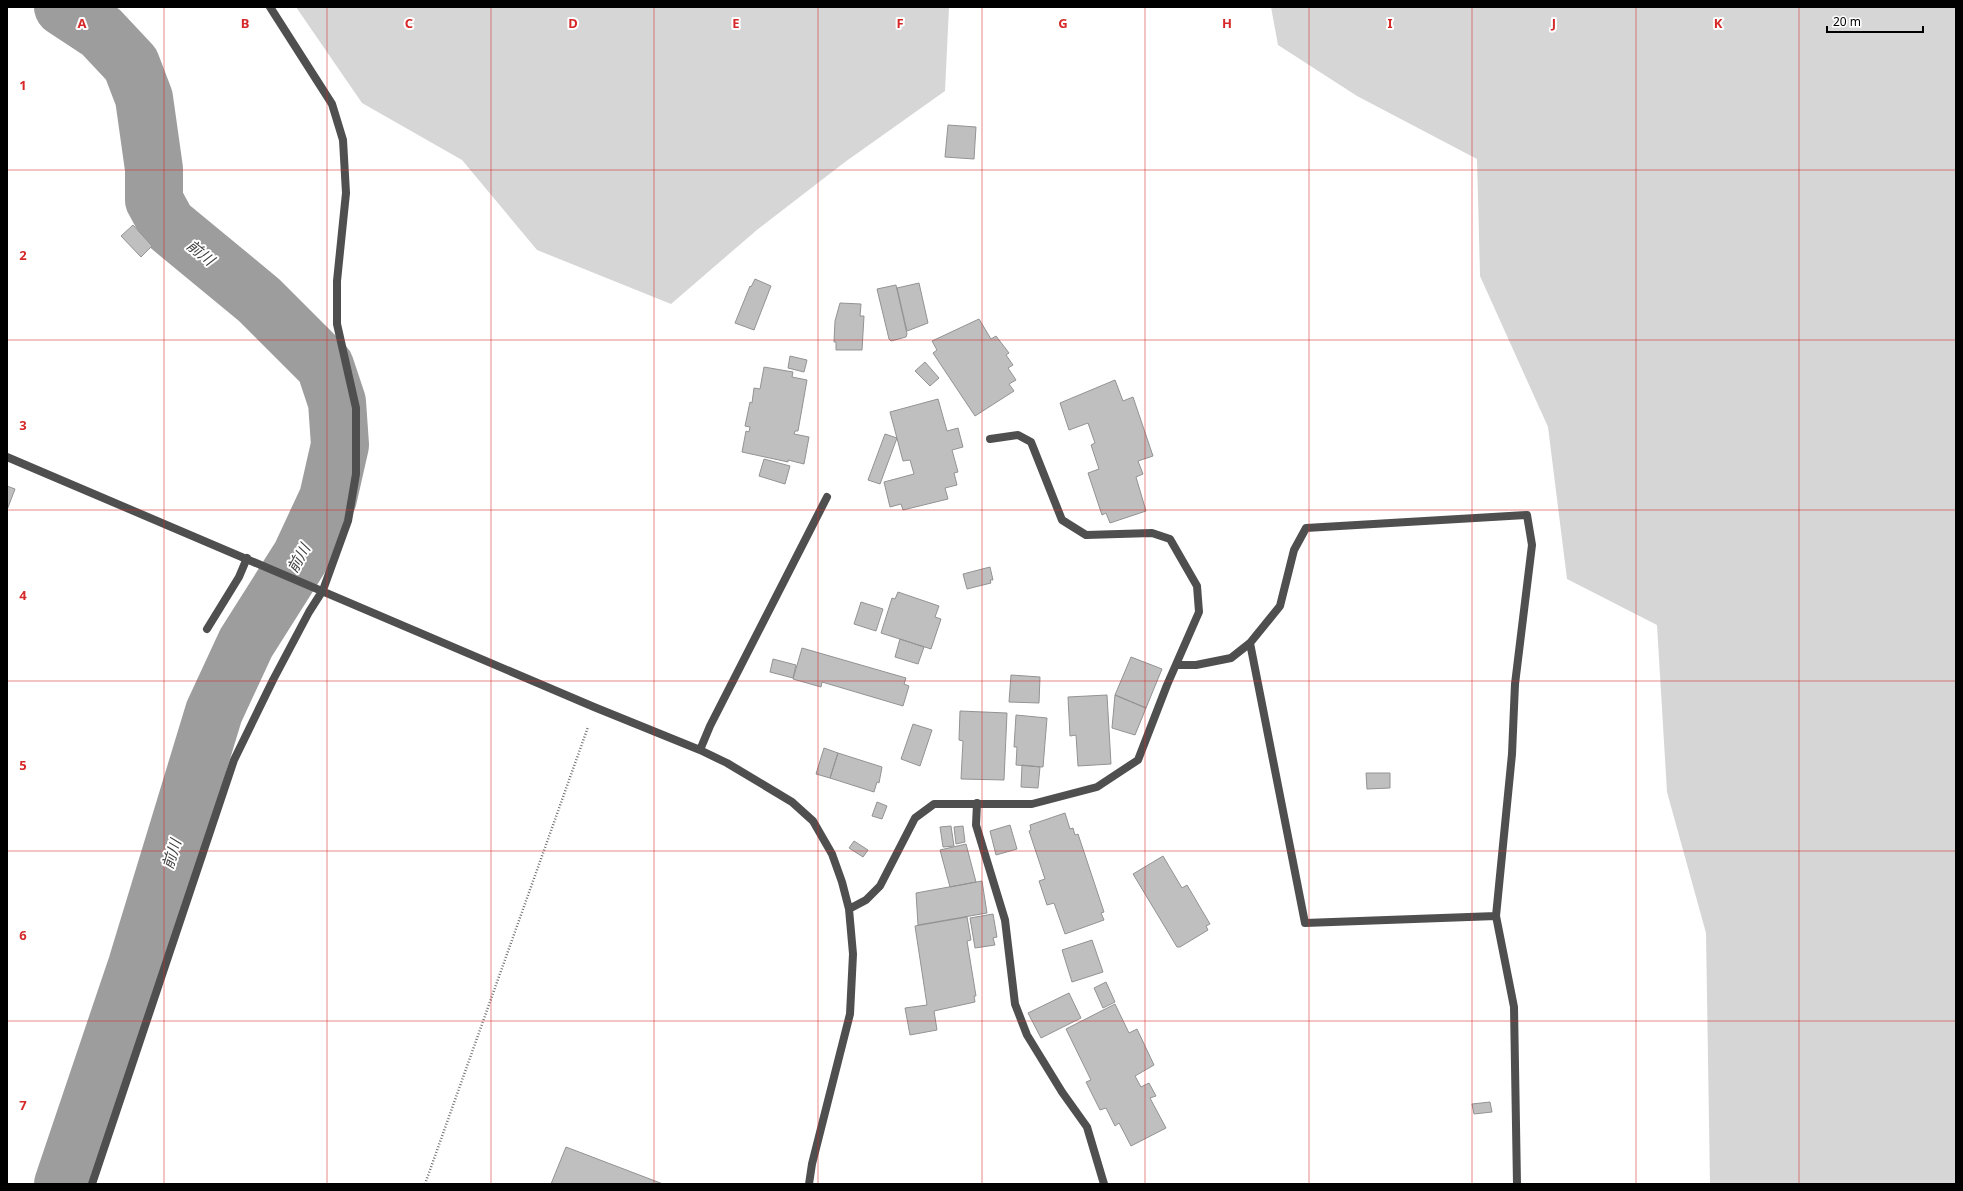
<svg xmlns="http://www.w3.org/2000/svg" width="1963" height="1191" font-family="'Noto Sans','Noto Sans JP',sans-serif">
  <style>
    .green { fill: #d6d6d6 }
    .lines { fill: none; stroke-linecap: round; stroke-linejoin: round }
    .river { stroke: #9d9d9d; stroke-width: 58 }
    .building { fill: #bfbfbf; stroke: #939393 }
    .path { stroke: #717171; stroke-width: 2.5; stroke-dasharray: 1 2; stroke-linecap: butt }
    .street { stroke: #4f4f4f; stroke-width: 8 }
    .grid { fill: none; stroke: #d62828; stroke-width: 1; stroke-opacity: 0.55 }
    .labels { text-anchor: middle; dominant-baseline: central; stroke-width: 4; stroke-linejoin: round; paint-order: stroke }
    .water-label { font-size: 15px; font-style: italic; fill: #3e3e3e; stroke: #fff }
    .grid-label { font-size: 13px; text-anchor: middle; font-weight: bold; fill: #d62828; stroke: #fff; stroke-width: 4; stroke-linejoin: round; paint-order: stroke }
  </style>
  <rect width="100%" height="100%" fill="#fff"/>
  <path class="green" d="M 296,7 L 949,7 L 945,91 L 845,162 L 758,229 L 671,304 L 537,250 L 462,160 L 362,103 Z
    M 1271,7 L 1956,7 L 1956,1184 L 1710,1184 L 1706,933 L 1667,792 L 1657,625 L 1567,579 L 1548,427 L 1480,276 L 1477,159 L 1357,96 L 1278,45 Z"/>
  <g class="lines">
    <path class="river" d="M 63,1184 L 137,965 L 214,712 L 246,643 L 301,556 L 328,498 L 340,445 L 337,402 L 325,366 L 259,300 L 167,224 L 154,200 L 154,169 L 144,98 L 131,64 L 101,32 L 63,7"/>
  </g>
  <path class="building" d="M 948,125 L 976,127 L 974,159 L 945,157 Z
    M 133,225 L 152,246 L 141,257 L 121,236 Z
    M 755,279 L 771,286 L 754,330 L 735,323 L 750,286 L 751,287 Z
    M 919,283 L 928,323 L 907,331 L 897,288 Z
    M 896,285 L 907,334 L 906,337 L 891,341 L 889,339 L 877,289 Z
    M 840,303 L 861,304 L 860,316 L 864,316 L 862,350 L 836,350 L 836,342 L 834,342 L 835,321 Z
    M 979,319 L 991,339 L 996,336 L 1009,353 L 1006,355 L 1013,365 L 1008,368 L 1016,380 L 1009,384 L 1014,391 L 975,416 L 933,353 L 937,350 L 932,341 Z
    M 790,356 L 807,360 L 804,372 L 788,368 Z
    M 925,362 L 939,378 L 930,386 L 915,371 Z
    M 764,367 L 793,372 L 792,377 L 807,380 L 798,431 L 795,431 L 794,434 L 809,437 L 804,464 L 788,460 L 788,462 L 742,452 L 746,431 L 749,432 L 750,427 L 745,426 L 750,402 L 752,403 L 754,388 L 760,389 Z
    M 1115,380 L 1123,401 L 1133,397 L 1153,456 L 1138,461 L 1143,474 L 1136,477 L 1146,511 L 1110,523 L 1106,513 L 1102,515 L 1088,473 L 1099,469 L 1091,445 L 1095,443 L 1088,423 L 1069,430 L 1060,403 Z
    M 938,399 L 947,431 L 958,428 L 963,447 L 952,450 L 958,472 L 954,473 L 957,485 L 945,488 L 948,499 L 903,510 L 901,504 L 890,507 L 884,482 L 914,474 L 910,460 L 903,461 L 890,412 Z
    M 885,434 L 897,438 L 880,484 L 868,480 Z
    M 764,459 L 790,466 L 785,484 L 759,476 Z
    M 7,486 L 15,489 L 7,510 Z
    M 990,567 L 993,580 L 990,580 L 991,583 L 967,589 L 963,574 Z
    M 898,592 L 939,606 L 935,617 L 941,619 L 931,649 L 881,633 L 892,598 L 895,599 Z
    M 861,602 L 883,609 L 876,631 L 854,624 Z
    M 900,639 L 924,647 L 918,664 L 895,657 Z
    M 802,648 L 906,678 L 904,684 L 909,686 L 903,706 L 822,682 L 821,687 L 793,679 Z
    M 1131,657 L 1162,669 L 1146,708 L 1115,695 Z
    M 773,659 L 796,665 L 793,678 L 770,672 Z
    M 1011,675 L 1040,677 L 1039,703 L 1009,702 Z
    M 1107,695 L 1111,764 L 1078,766 L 1076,735 L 1070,736 L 1068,697 Z
    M 1115,695 L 1146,708 L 1135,735 L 1112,728 Z
    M 960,711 L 1007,713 L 1004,780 L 961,779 L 963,741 L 959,740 Z
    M 1016,715 L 1047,718 L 1043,767 L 1016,765 L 1017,747 L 1014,747 Z
    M 913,724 L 932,730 L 920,766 L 901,759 Z
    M 824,748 L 838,753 L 830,778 L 816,774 Z
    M 838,753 L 882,767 L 879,783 L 877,782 L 874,792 L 830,778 Z
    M 1022,765 L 1040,767 L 1038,788 L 1021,787 Z
    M 1366,773 L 1390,773 L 1390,788 L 1367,789 Z
    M 877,802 L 887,806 L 882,819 L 872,816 Z
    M 1065,813 L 1070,829 L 1073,828 L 1075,835 L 1078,834 L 1104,912 L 1101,913 L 1104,920 L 1065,934 L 1054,903 L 1047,905 L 1039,881 L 1045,879 L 1029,831 L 1031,830 L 1030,825 Z
    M 1010,825 L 1017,849 L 996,855 L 990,831 Z
    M 951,826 L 954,846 L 943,847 L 940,827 Z
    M 963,826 L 965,842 L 956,844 L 954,827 Z
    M 854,841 L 868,850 L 863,857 L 849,848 Z
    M 966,844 L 976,882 L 950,887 L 940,850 Z
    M 1163,856 L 1182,888 L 1187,885 L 1210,924 L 1206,926 L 1208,930 L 1180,947 L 1177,947 L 1133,874 Z
    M 982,881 L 987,913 L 918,925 L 916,893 Z
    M 993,914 L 997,937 L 993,938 L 995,945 L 975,948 L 970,918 Z
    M 967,917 L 971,940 L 967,941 L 976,996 L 974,996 L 975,1002 L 934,1011 L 937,1030 L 910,1035 L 905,1008 L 927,1005 L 915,926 Z
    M 1092,940 L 1103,972 L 1072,982 L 1062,950 Z
    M 1106,982 L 1115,1002 L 1103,1008 L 1094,988 Z
    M 1069,993 L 1081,1018 L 1041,1038 L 1028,1013 Z
    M 1115,1004 L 1129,1033 L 1137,1029 L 1154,1065 L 1135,1076 L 1141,1087 L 1149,1083 L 1156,1096 L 1150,1098 L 1166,1128 L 1131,1146 L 1119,1123 L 1115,1126 L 1106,1108 L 1100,1110 L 1086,1082 L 1091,1080 L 1066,1029 Z
    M 1490,1102 L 1492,1112 L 1474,1114 L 1472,1104 Z
    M 566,1147 L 663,1184 L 551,1184 Z"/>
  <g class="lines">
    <path class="path" d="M 425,1184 L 588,727"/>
    <path class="street" d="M 7,457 L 594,707 L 700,750 L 727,763 L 792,802 L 813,821 L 832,854 L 842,882 L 849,909 L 853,954 L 850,1014 L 812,1164 L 809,1184
      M 207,629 L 239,577 L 247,558
      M 1250,643 L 1305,923 L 1496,916
      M 1176,665 L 1196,665 L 1231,658 L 1250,643 L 1280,606 L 1294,550 L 1306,528 L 1527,515 L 1532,545 L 1515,684 L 1512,754 L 1496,916 L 1514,1007 L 1517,1184
      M 700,750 L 710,726 L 827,497
      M 977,803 L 976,825 L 1005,920 L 1015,1004 L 1027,1035 L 1062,1092 L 1087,1127 L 1104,1184
      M 849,909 L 866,900 L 880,886 L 915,818 L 934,804 L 1032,804 L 1097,787 L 1138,760 L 1167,685 L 1199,612 L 1197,586 L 1170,539 L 1152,533 L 1086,535 L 1062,520 L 1031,442 L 1018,435 L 990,439
      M 92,1184 L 234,760 L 273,680 L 309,612 L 323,590 L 348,521 L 356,474 L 356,408 L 337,324 L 337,281 L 346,193 L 343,140 L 332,104 L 270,7"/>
  </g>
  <path class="grid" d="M 164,7 L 164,1184M 327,7 L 327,1184M 491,7 L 491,1184M 654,7 L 654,1184M 818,7 L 818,1184M 982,7 L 982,1184M 1145,7 L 1145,1184M 1309,7 L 1309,1184M 1472,7 L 1472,1184M 1636,7 L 1636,1184M 1799,7 L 1799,1184M 7,170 L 1956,170M 7,340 L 1956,340M 7,510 L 1956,510M 7,681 L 1956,681M 7,851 L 1956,851M 7,1021 L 1956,1021"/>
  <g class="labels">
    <g class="water-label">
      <text transform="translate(201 252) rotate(39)">前川</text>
      <text transform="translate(298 558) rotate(-61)">前川</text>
      <text transform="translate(171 854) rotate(-73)">前川</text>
    </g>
  </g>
  <g class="grid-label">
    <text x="82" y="28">A</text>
    <text x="245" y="28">B</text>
    <text x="409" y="28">C</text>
    <text x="573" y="28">D</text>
    <text x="736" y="28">E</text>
    <text x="900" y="28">F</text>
    <text x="1063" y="28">G</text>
    <text x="1227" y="28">H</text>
    <text x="1390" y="28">I</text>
    <text x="1554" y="28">J</text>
    <text x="1718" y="28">K</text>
    <text x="23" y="90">1</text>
    <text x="23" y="260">2</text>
    <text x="23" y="430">3</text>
    <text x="23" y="600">4</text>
    <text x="23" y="770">5</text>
    <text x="23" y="940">6</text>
    <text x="23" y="1110">7</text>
  </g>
  <rect width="1963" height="1191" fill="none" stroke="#000000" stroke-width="16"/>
  <path d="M1827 26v6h96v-6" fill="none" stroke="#000000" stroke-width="2"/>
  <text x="1833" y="26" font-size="12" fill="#000000" stroke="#ffffff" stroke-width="3" paint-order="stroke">20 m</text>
</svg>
